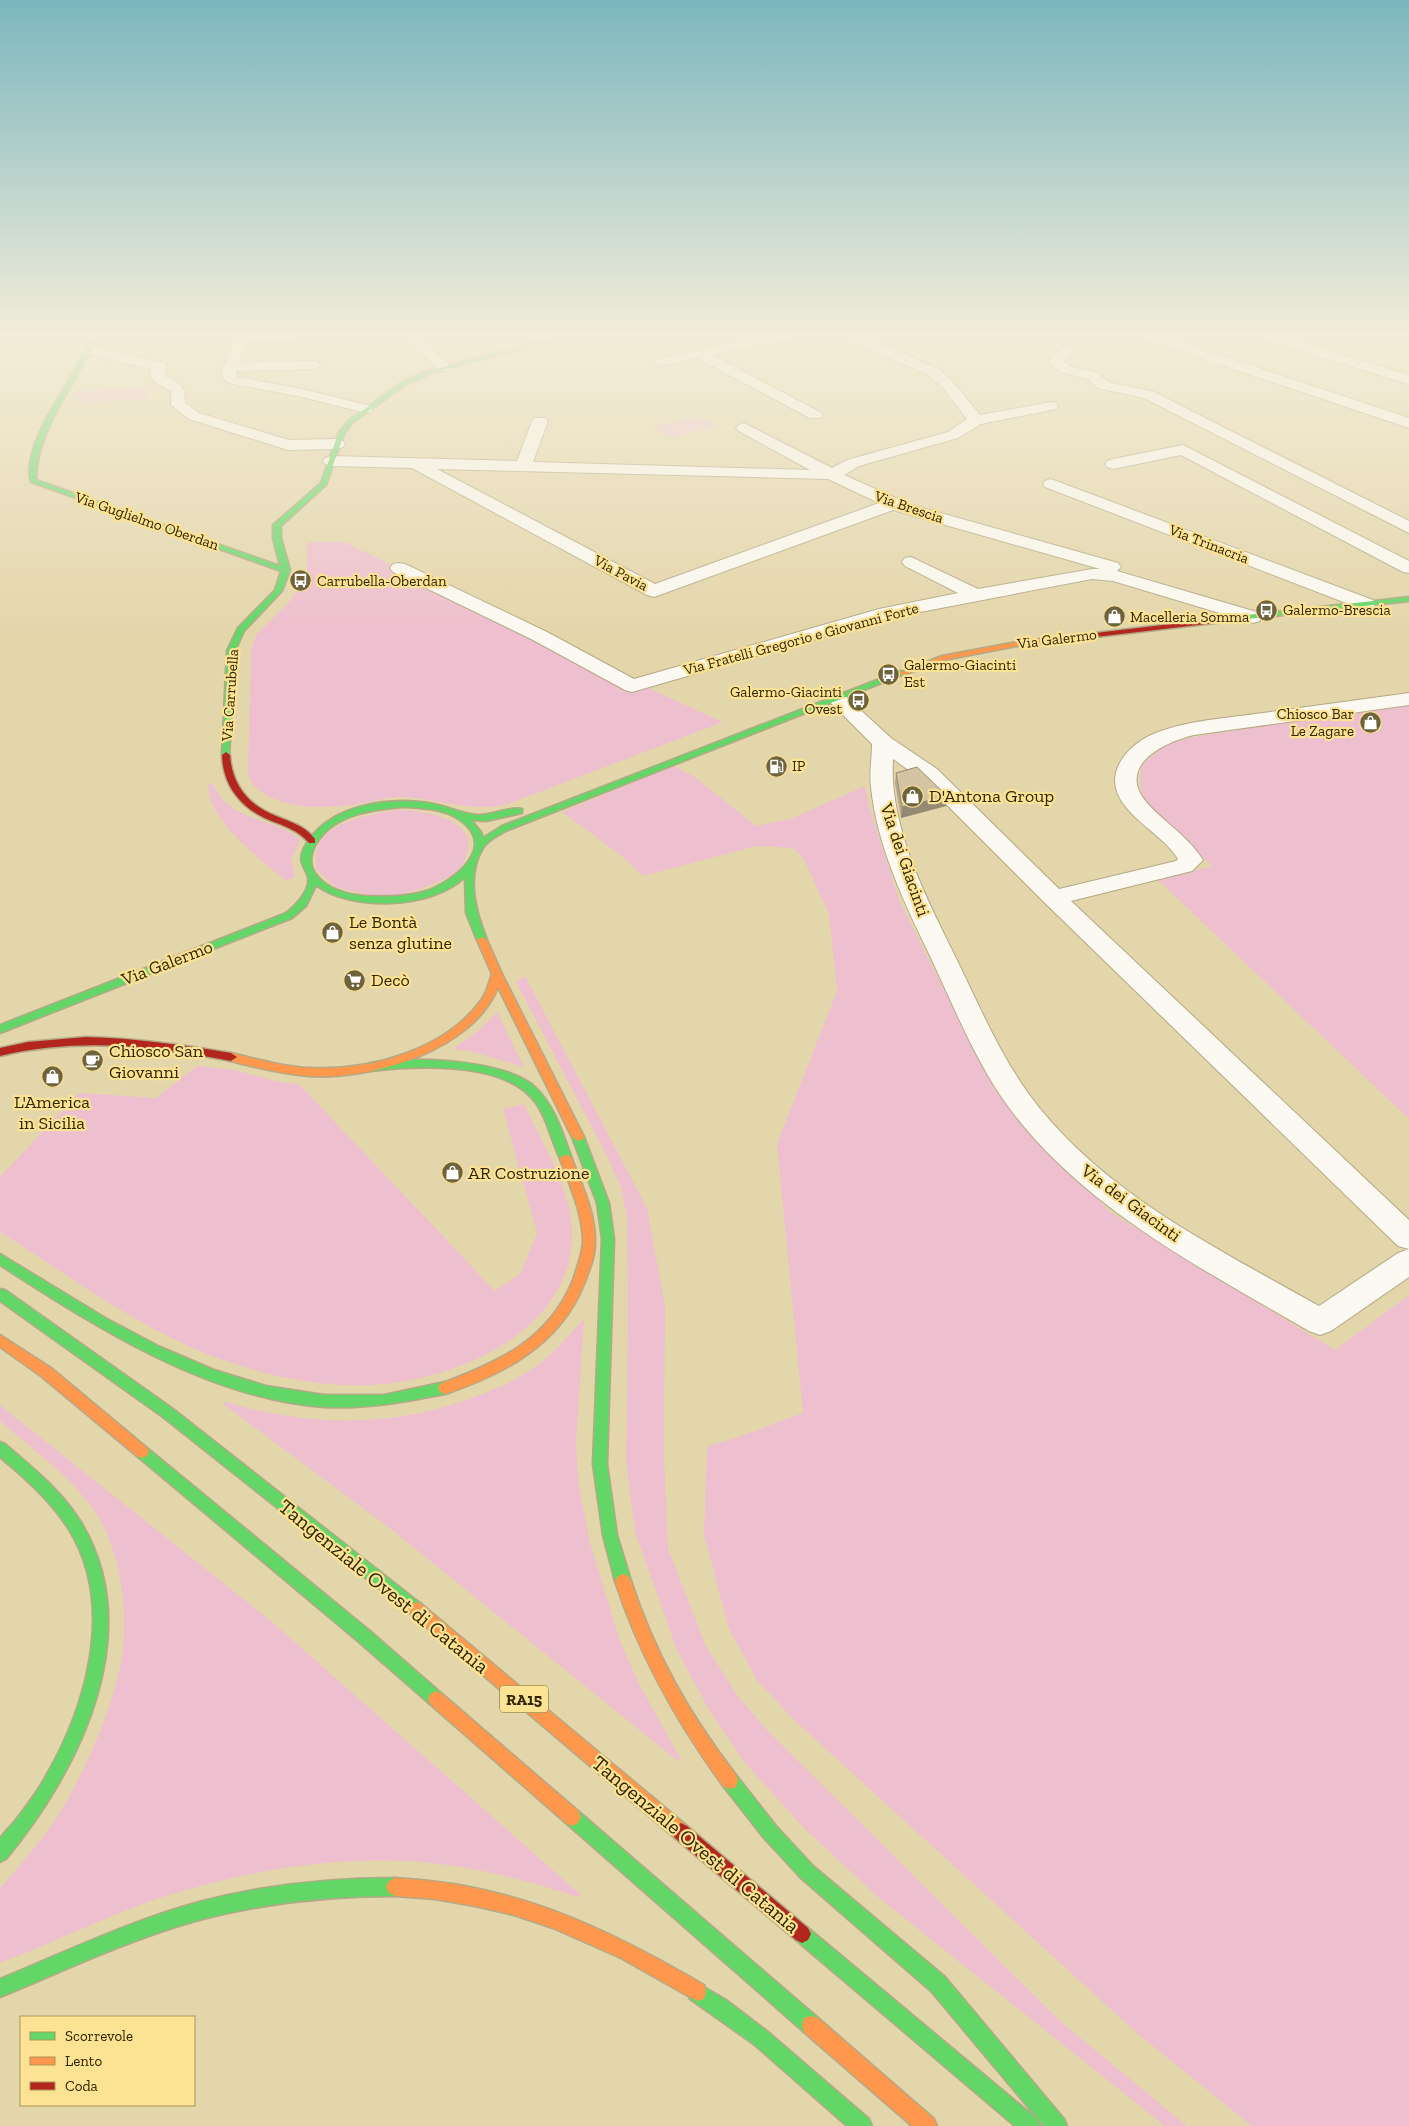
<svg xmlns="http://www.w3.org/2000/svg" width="1409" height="2126" font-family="'Zilla Slab',serif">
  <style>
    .green { fill: #eebfce }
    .forest { fill: #e4b0c4 }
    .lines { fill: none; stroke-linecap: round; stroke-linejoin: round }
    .street-casing { stroke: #b4a987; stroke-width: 2 }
    .fast-casing { stroke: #b4a987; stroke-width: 3 }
    .slow-casing { stroke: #b4a987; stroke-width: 3 }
    .jam-casing { stroke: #b4a987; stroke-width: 3 }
    .street { fill: #fbf9f2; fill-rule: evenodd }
    .fast { fill: #63d668; fill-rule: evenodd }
    .slow { fill: #ff974d; fill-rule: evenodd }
    .jam { fill: #b3261e; fill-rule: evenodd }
    .wall { fill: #b6a98d }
    .shaded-wall { fill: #948973 }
    .building { fill: #d4c4a4; stroke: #948973 }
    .labels { text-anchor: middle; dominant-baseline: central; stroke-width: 4.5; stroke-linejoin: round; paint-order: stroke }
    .far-street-label { font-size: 15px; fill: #302504; stroke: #fce293 }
    .far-poi-label { font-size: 15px; fill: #302504; stroke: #fce293; text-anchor: start }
    .shield { fill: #fce293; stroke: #6d5e2f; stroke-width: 1 }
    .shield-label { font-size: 16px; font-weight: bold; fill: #302504 }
    .poi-label { font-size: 18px; fill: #302504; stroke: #fce293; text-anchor: start }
    .street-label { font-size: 18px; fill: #302504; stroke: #fce293 }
    .near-street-label { font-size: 21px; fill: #302504; stroke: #fce293 }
  </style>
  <rect width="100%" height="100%" fill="#e4d6ab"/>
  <path class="green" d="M 149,387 L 146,399 L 72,403 L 77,391 Z
    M 701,417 L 717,426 L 669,437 L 654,427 Z
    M 307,542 L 344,542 L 392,565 L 387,567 L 514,629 L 627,692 L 646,687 L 723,722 L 508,804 C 472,814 438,798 402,797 C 389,797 377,800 364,803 C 331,808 301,811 270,797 C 260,792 250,785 248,773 L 251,650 L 256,635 L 290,601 L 307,576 Z
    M 1409,704 L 1409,1119 L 1157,879 L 1213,866 C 1195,850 1151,816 1143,795 C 1139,785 1140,775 1142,765 L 1164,745 L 1193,737 Z
    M 674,766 L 695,777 L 756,826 L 791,819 L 865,786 L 870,809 L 899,900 L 996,1092 L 1110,1212 L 1335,1350 L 1409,1295 L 1409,2126 L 1252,2126 L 1139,2035 L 793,1719 L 757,1680 L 729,1629 L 704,1535 L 707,1446 C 740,1438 771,1424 803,1413 L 777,1144 L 837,991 L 829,914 L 803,858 L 793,848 L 756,846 L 643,876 L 623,857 L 562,812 Z
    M 213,784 C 228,821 272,817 299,838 L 299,843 L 291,859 L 295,877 L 286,881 C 260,859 209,822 208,785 Z
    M 398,810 C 418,811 472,816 468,847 C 467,856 464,864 457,871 C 443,884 398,897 378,896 C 366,894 349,891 337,887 C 330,884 323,875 317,870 C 317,864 315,856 317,850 C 323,821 374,814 398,810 Z
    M 525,976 L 647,1208 L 665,1306 L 664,1456 L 668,1549 L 706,1646 L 737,1695 L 767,1730 L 1060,2021 L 1187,2126 L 1165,2126 L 878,1897 L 805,1829 L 745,1763 L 708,1708 L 677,1650 L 635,1532 L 626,1461 L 628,1310 L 627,1216 L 620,1185 L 604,1150 L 516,982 Z
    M 497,1012 L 524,1067 L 470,1051 L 453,1049 L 479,1030 Z
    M 197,1066 L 234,1070 L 280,1082 L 299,1084 L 495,1291 L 521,1273 L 537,1233 L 503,1109 L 524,1104 C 542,1142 571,1189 572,1231 C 574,1331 458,1380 372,1385 C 327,1387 281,1379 238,1365 C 151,1338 76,1280 0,1232 L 0,1177 L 79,1093 L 156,1098 Z
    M 584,1319 L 576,1443 L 578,1480 L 590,1543 L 619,1638 L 637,1680 L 680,1758 L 679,1762 L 392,1530 L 223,1404 L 226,1402 C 309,1427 396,1428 477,1396 C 498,1388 519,1379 538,1365 C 555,1352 569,1335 584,1319 Z
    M 0,1405 L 271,1621 L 581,1895 L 578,1897 C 530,1882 482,1868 431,1863 C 337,1854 240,1871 151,1901 C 100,1919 51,1944 0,1963 L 0,1888 C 21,1864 42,1840 59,1814 C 87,1768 113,1708 122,1656 C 129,1610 120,1544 91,1506 C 66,1473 31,1448 0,1421 Z"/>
  <path class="forest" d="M 950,334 L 1033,334 C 1019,338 995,339 984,346 L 959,339 Z"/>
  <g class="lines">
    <defs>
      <path id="street" d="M 236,334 L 304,335 L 297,339 L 248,340 L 239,363 L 313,361 L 318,362 L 320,365 L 318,368 L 313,369 L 236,371 L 237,377 L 302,389 L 371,406 L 373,409 L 371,412 L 366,413 L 302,397 L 228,383 L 223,378 L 222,372 Z
        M 402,334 L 417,334 L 449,365 L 451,368 L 449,371 L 439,371 Z
        M 776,334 L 802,334 L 795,338 L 712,355 L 820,412 L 823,415 L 820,418 L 810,418 L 697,358 L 660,366 L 653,362 L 660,358 Z
        M 838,334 L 856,334 L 939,369 L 954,383 L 980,415 L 1051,402 L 1056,403 L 1058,406 L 1056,409 L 981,424 L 958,438 L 859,466 L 844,475 L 909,504 L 1118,563 L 1121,567 L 1117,571 L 1260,613 L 1262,617 L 1260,621 L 1253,623 L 1113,581 L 1092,579 L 889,618 L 632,692 L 625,690 L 533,640 L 393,572 L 390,568 L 393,564 L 399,563 L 405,564 L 547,632 L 634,679 L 879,609 L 958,593 L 905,566 L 902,562 L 905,558 L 911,557 L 978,589 L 1092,569 L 1100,569 L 893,510 L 654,597 L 647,595 L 412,468 L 331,466 L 325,464 L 323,461 L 325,458 L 331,456 L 517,461 L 532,421 L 535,418 L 545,418 L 548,421 L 533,462 L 810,470 L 739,431 L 736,428 L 739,425 L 744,423 L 832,468 L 847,460 L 948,432 L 967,419 L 944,389 L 929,375 L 840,337 ZM 437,469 L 828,479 L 879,503 L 655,584 Z
        M 1136,334 L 1156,334 L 1409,418 L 1409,428 L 1138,337 Z
        M 1253,334 L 1273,334 L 1409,375 L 1409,384 L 1255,337 Z
        M 90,345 L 122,354 L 165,363 L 167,366 L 165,376 C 181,385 185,384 185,403 L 199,413 L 289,440 L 337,439 L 343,441 L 345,444 L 343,447 L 337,449 L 288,450 L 189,419 L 171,405 L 171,391 L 154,382 L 150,375 L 152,369 L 114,361 L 85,352 L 83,349 Z
        M 1068,346 L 1075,350 L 1064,362 L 1070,366 L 1098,373 L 1108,382 L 1154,392 L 1409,521 L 1409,533 L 1144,398 L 1098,388 L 1088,379 L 1060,372 L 1048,362 L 1063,347 Z
        M 1183,445 L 1409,561 L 1409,573 L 1403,572 L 1181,455 L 1113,469 L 1107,467 L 1105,464 L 1107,461 L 1113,459 Z
        M 1051,479 L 1373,600 L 1375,604 L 1373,608 L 1366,610 L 1359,608 L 1045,487 L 1043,484 L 1045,481 Z
        M 836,692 L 843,694 L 891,738 L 937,769 L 1059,889 L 1176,861 L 1178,859 C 1163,833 1116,814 1115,781 C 1115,760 1134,743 1151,735 C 1183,721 1220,719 1255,714 C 1306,707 1358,700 1409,693 L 1409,705 L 1194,735 C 1164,742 1115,766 1147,803 C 1165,823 1188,836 1203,860 L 1192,871 L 1071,901 L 1409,1220 L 1409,1277 L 1331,1331 L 1320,1335 L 1309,1331 C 1201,1268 1086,1210 1010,1109 C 976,1063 955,1009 931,958 C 905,904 877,847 871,787 C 869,773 872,759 872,744 L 826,698 L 829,694 ZM 893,759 L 921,779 L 1045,903 L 1398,1246 L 1409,1249 L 1398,1253 L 1319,1306 C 1215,1247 1100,1192 1028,1093 C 995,1047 974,993 948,942 C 921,887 889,822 893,759 Z"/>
      <path id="fast" d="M 89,334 L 95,334 C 94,349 85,360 78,373 C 60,406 36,441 36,480 L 280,566 L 273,538 L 273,525 L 321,483 L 338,434 L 348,421 L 404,381 L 428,371 L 502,351 L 505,353 L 432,373 L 408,383 L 352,423 L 344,434 L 326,485 L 281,526 L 281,538 L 290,570 L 282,591 L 244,631 L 235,651 L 229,757 L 223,757 L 222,755 L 227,651 L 238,628 L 275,590 L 281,571 L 31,482 C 22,451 57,400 73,373 C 80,360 88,349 89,334 Z
        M 1409,597 L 1409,601 L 1238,620 L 1234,618 L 1238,616 Z
        M 900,671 L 907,673 L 508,830 C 500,834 488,840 483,848 C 466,876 475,910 487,940 L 486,942 L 478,942 L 477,940 L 466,913 L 465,877 C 432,909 352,912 316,885 L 306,906 L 292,918 L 0,1033 L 0,1025 L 284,914 C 294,908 311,890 308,877 C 305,866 297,863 304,848 C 326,805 386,797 429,803 C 447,806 459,813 477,815 C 492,816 508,806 522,809 L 522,813 L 486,821 L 471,820 L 481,832 L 483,838 L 502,826 ZM 403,807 C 425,808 451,809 467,826 C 493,853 448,884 426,891 C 407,897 385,897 366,896 C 348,895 326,889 315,873 C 309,864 311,853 316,844 C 334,814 371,810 403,807 Z
        M 404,1060 C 440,1059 508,1063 535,1087 C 555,1106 563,1134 572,1159 L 570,1162 L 562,1162 C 551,1143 549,1121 536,1103 C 505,1060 416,1066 370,1071 L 364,1067 L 370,1063 Z
        M 578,1133 L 584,1137 L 609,1203 L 614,1239 L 607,1464 L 617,1535 L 631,1581 L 628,1586 L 623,1588 L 618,1586 L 615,1581 L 603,1535 L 593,1464 L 602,1239 L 597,1203 L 572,1137 Z
        M 0,1254 L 107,1319 L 160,1347 L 214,1370 L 266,1386 L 324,1395 L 384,1395 L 445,1382 L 450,1384 L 452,1388 L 450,1392 L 445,1394 C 404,1402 367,1409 324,1407 C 208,1399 96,1327 0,1265 Z
        M 0,1289 L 5,1290 L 173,1409 L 421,1604 L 424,1609 L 421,1614 L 416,1616 L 411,1614 L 163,1417 L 0,1301 Z
        M 0,1442 L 5,1444 C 32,1467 60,1490 79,1519 C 149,1631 80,1770 6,1859 L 0,1862 C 0,1855 0,1845 0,1839 C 3,1833 11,1826 15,1821 C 25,1808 35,1795 43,1781 C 86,1709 117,1605 68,1528 C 50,1500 25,1478 0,1457 Z
        M 142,1446 L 147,1448 L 371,1632 L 442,1694 L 444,1699 L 442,1704 L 436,1707 L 430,1704 L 359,1642 L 137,1456 L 135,1452 L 137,1448 Z
        M 730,1773 L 736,1775 L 776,1826 L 813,1866 L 945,1977 L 1064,2119 L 1067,2126 L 1044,2126 L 931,1991 L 801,1878 L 764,1838 L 724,1787 L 722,1781 L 724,1775 Z
        M 572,1808 L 578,1811 L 818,2018 L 820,2025 L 818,2032 L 811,2034 L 804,2032 L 566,1823 L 563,1817 L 566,1811 Z
        M 395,1878 L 401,1881 L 404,1887 L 401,1893 L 395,1896 C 328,1896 263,1903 199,1920 C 130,1939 66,1970 0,1997 L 0,1979 C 65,1952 130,1921 199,1902 C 263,1885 329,1878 395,1878 Z
        M 802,1925 L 808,1928 L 1037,2119 L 1040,2126 L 1015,2126 L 796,1940 L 793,1934 L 796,1928 Z
        M 697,1983 L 726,2000 L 768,2032 L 869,2119 L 872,2126 L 847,2126 L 755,2045 L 690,1999 L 688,1992 L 690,1985 Z"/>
      <path id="slow" d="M 567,334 L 575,334 L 504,354 L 499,353 Z
        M 1087,634 L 1091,636 L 1090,638 L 1022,645 L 944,660 L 903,675 L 899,673 L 942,656 L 1022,641 Z
        M 482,937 L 487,940 L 502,974 L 584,1137 L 582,1140 L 578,1141 L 572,1137 L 498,987 C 473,1051 371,1080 309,1076 C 282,1074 253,1067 227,1060 L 225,1057 L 231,1053 C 257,1059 283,1067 310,1068 C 370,1071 446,1050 482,999 C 487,992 489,982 492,974 L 477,940 Z
        M 566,1155 L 570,1156 L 572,1159 C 582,1186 596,1214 595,1243 C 595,1257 589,1271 584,1284 C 560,1345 504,1374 445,1394 L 440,1392 L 438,1388 L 440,1384 C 497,1363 549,1340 573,1280 C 577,1268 582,1255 583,1243 C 583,1214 570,1186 560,1159 L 562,1156 Z
        M 0,1335 L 51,1368 L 147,1448 L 149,1452 L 147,1456 L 142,1458 L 137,1456 L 41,1376 L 0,1347 Z
        M 623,1574 L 628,1576 L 631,1581 C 655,1654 689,1714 736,1775 L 738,1781 L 736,1787 L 730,1789 L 724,1787 C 677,1723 640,1657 615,1581 L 618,1576 Z
        M 416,1602 L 421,1604 L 687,1826 L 690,1832 L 687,1838 L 681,1841 L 675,1838 L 411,1614 L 408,1609 L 411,1604 Z
        M 436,1691 L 442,1694 L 578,1811 L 581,1817 L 578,1823 L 572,1826 L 566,1823 L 430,1704 L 428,1699 L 430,1694 Z
        M 395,1878 C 422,1880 448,1882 474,1888 C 556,1904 632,1943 704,1985 L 706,1992 L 704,1999 L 697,2001 L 621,1958 L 553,1928 L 514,1915 L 475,1906 L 435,1899 L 395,1896 L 389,1893 L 386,1887 L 389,1881 Z
        M 811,2016 L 818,2018 L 934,2119 L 937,2126 L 912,2126 L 804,2032 L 802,2025 L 804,2018 Z"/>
      <path id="jam" d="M 1238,616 L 1241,616 L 1241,620 L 1087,638 L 1083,636 L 1087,634 Z
        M 226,752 L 230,755 C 232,785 248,805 276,816 C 291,822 305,826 315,839 L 315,843 L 309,843 C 298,830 284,826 269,820 C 241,808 223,786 222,755 Z
        M 86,1037 C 135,1038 183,1045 231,1053 L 237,1057 L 231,1061 C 152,1046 79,1037 0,1056 L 0,1048 L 28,1042 Z
        M 681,1823 L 687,1826 L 808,1928 L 811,1934 L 808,1940 L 802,1943 L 796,1940 L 675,1838 L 672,1832 L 675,1826 Z"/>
    </defs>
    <use href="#street" class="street-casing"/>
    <use href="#fast" class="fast-casing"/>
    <use href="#slow" class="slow-casing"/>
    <use href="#jam" class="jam-casing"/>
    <use href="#street" class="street"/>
    <use href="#fast" class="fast"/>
    <use href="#slow" class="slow"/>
    <use href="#jam" class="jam"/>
  </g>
  <path class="wall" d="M 896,773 L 947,796 L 946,806 L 901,818 L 895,783 Z"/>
  <path class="shaded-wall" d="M 947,796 L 946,806 L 901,818 L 902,807 Z"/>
  <path class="building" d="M 917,767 L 947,796 L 902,807 L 896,773 Z"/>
  <linearGradient id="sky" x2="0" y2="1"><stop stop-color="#7bb6be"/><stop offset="0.53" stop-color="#f3edd9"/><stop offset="1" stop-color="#f3edd9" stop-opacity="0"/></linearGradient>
  <rect width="1409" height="631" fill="url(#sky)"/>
  <defs>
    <symbol id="bus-disc" viewBox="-11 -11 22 22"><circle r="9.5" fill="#6f633e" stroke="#fce293"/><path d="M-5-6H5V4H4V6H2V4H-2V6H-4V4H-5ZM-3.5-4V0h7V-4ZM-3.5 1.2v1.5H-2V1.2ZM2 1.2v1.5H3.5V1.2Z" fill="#fff"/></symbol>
    <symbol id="shop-disc" viewBox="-11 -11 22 22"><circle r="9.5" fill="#6f633e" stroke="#fce293"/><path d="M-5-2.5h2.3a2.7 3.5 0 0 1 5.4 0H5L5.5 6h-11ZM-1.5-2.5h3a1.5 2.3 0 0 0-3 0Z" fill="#fff"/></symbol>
    <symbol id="fuel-disc" viewBox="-11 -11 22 22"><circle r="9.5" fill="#6f633e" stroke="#fce293"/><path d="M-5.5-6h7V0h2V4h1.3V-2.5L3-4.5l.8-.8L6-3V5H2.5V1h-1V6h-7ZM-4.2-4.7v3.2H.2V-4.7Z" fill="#fff"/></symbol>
    <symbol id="supermarket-disc" viewBox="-11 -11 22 22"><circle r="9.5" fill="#6f633e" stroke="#fce293"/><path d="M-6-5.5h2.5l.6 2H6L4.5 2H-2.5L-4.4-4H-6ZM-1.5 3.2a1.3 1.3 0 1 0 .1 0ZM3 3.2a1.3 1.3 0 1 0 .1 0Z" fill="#fff"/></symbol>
    <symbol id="cafe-disc" viewBox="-11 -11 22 22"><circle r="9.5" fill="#6f633e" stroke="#fce293"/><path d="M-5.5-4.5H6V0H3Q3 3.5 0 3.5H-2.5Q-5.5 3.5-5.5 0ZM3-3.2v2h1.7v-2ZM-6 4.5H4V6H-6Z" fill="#fff"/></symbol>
  </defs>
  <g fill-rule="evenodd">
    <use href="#bus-disc" x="288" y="568" width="25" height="25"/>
    <use href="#bus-disc" x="1254" y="598" width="25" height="25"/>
    <use href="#shop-disc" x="1102" y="604" width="25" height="25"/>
    <use href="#bus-disc" x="876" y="662" width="25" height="25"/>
    <use href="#bus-disc" x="846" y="688" width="25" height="25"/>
    <use href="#shop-disc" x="1358" y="710" width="25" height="25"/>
    <use href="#fuel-disc" x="764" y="754" width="25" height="25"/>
    <use href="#shop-disc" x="900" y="784" width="25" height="25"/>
    <use href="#shop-disc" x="320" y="920" width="25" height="25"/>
    <use href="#supermarket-disc" x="342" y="968" width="25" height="25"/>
    <use href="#cafe-disc" x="80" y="1048" width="25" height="25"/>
    <use href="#shop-disc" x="40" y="1064" width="25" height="25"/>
    <use href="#shop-disc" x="440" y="1160" width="25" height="25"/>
  </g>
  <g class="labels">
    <g class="far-street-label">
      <text transform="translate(909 507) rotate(19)">Via Brescia</text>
      <text transform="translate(147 521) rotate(19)">Via Guglielmo Oberdan</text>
      <text transform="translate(1209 544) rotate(21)">Via Trinacria</text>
      <text transform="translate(621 573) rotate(28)">Via Pavia</text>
      <text transform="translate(801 639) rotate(-15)">Via Fratelli Gregorio e Giovanni Forte</text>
      <text transform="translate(1057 639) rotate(-7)">Via Galermo</text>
      <text transform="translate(230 695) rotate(-86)">Via Carrubella</text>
    </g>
    <g class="far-poi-label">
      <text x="317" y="581">Carrubella-Oberdan</text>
      <text x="1283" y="610">Galermo-Brescia</text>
      <text x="1130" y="617">Macelleria Somma</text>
      <text x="904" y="665">Galermo-Giacinti<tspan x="904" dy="17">Est</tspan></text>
      <text x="842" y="692" text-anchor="end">Galermo-Giacinti<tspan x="842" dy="17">Ovest</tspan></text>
      <text x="1354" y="714" text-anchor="end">Chiosco Bar<tspan x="1354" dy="17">Le Zagare</tspan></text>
      <text x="792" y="766">IP</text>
    </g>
    <rect class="shield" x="500" y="1685.5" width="48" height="27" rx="4"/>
    <g class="shield-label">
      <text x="524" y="1699">RA15</text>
    </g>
    <g class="poi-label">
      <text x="929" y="796">D'Antona Group</text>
      <text x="349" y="922">Le Bontà<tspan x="349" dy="21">senza glutine</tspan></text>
      <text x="371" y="980">Decò</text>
      <text x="109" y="1051">Chiosco San<tspan x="109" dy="21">Giovanni</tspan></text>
      <text x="52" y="1102" text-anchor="middle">L'America<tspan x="52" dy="21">in Sicilia</tspan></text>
      <text x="468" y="1173">AR Costruzione</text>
    </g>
    <g class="street-label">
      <text transform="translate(905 860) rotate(71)">Via dei Giacinti</text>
      <text transform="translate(167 963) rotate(-21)">Via Galermo</text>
      <text transform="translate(1131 1203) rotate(36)">Via dei Giacinti</text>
    </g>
    <g class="near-street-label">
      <text transform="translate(384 1586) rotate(39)">Tangenziale Ovest di Catania</text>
      <text transform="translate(696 1844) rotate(40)">Tangenziale Ovest di Catania</text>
    </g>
  </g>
  <rect x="20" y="2016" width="175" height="90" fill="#fce293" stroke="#aa965a"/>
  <rect x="30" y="2032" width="25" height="8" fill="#63d668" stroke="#aa965a"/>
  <text x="65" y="2041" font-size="15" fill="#302504">Scorrevole</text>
  <rect x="30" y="2057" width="25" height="8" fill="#ff974d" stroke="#aa965a"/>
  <text x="65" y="2066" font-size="15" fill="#302504">Lento</text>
  <rect x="30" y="2082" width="25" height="8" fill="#b3261e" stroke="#aa965a"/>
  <text x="65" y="2091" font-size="15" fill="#302504">Coda</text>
</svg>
